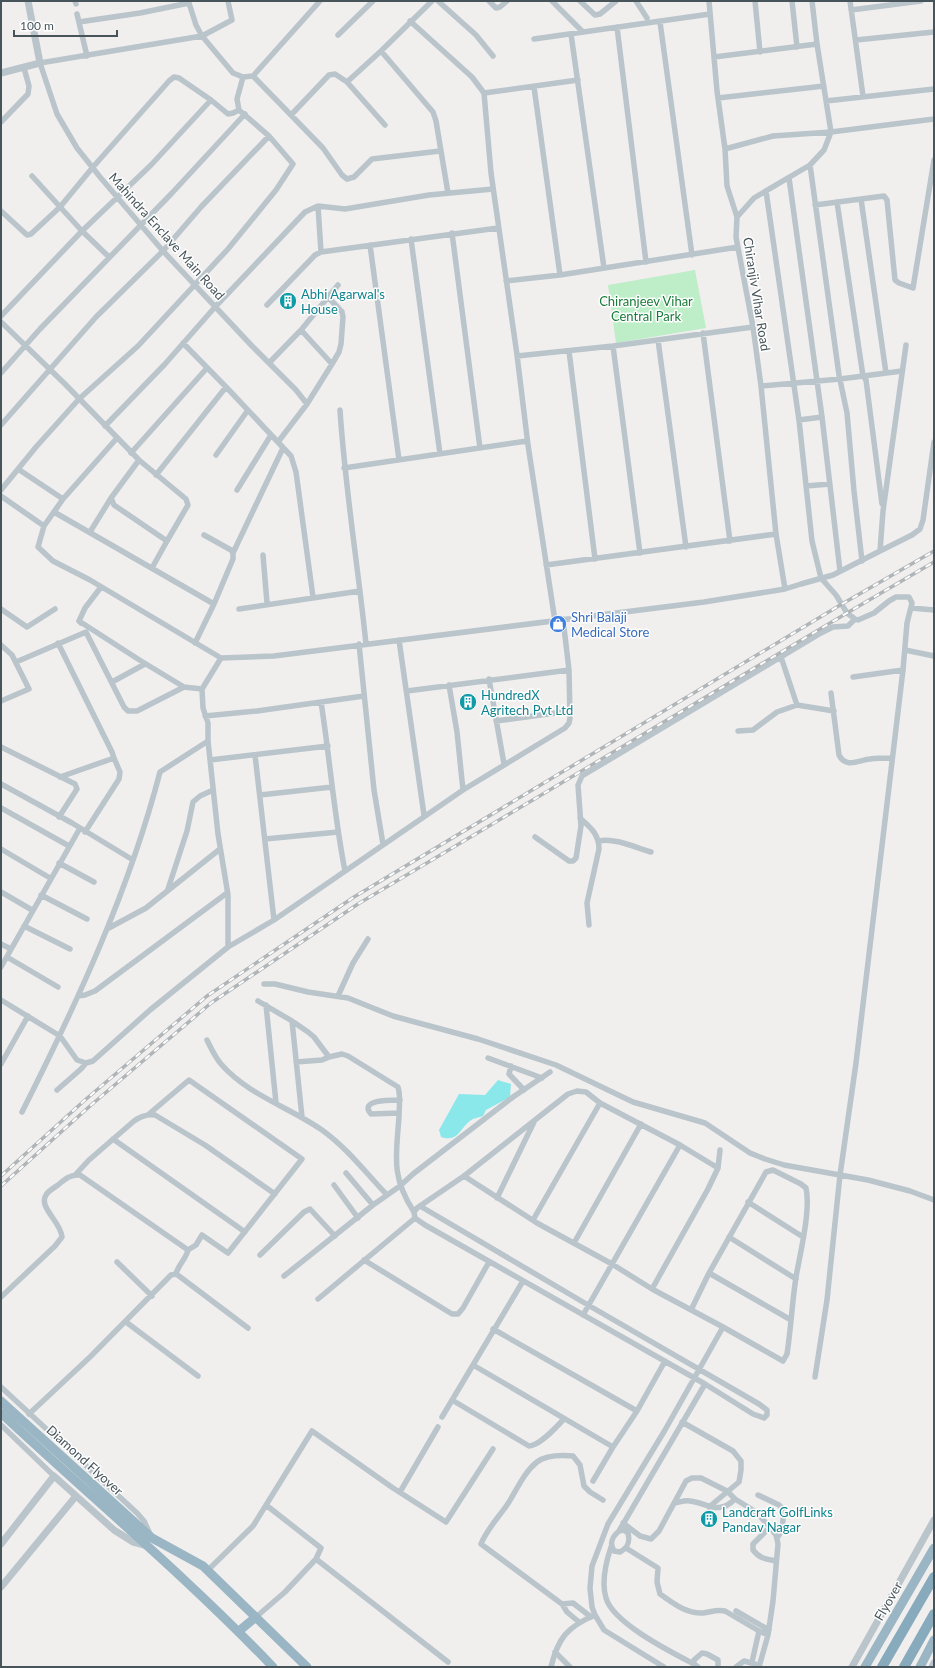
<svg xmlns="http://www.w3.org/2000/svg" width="935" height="1668" font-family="Lato,sans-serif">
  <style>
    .green { fill: #bdeec7 }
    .water { fill: #8be8ea }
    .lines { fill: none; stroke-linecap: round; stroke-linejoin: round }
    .minor { stroke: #bac5cb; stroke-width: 5.5 }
    .tertiary { stroke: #bac5cb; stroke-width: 7 }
    .trunk { stroke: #9ab6c4; stroke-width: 9 }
    .motorway { stroke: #87aabc; stroke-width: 10 }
    .rail-casing { stroke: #b0b5b8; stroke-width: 3.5 }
    .rail { stroke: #fff; stroke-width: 2; stroke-dasharray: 6; stroke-linecap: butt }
    .labels { text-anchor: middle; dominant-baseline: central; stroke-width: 3; stroke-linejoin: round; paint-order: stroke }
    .street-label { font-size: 13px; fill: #47555b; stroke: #fff }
    .culture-label { font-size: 13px; fill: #0d838f; stroke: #fff; text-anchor: start }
    .park-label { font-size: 13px; fill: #197b38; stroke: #fff }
    .shop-label { font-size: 13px; fill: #366cbe; stroke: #fff; text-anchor: start }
  </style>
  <rect width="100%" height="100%" fill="#f1eeee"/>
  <path class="green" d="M 695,270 L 706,328 L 616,343 L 608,285 Z"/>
  <path class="water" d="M 498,1080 L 511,1084 L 510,1097 L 486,1110 L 483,1116 C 480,1117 476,1118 473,1119 C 460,1126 460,1143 441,1137 L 439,1130 L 459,1094 L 485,1095 Z"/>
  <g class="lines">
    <path class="minor" d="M 75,1 L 76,4
      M 228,1 L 232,20 L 202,36 L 40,63 L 57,114 L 77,148 L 100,177 L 163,251 L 252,346 L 296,390 L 307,404
      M 438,1 L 476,35 L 493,56
      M 489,1 L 496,8 L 500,7 L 507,1
      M 552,1 L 583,32
      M 580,1 L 595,15 L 600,14 L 616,1
      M 636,1 L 647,18
      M 709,1 L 717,91 L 725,149 L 727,186 L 737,217
      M 755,1 L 760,52
      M 792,1 L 797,47
      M 850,1 L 863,96
      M 851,10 L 921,1
      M 77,14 L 87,56
      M 410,21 L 472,77 L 484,93
      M 79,22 L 140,13 L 189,3 L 196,25 L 202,36 L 233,73 L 243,77 L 253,76 L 323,148 L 342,175 L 347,179 L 354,177 L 372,159 L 440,151
      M 660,22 L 692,255
      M 617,27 L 646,262
      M 571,34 L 604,268
      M 338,35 L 373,1
      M 534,39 L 710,14
      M 856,40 L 934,32
      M 381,51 L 433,112 L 436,121 L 448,193
      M 714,57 L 817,44
      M 253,76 L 320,1
      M 534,87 L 560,275
      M 718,98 L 824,86
      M 826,101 L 934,89
      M 291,115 L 329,75 L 335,74 L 347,82
      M 1,122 L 28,94 L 29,86 L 24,68
      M 385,125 L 347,82 L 381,51 L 432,1
      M 725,149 L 773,136 L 831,132 L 934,119
      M 810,165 L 839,375 L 847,413 L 854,491 L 862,561
      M 32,176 L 82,231 L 109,257
      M 789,178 L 822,417 L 840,571
      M 766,191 L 799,420 L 812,541 L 821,578 L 836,595 L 847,613 L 855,619 L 858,620 L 874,613 L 889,601 L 896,597 L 909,597 L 912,603 L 907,623 L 903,670 L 856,1063 L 840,1175 L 827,1300 L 815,1377
      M 861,199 L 886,373
      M 837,202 L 863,376 L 866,380 L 882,504
      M 815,205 L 884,196 L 887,200 L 895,280 L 899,283 L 913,288 L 934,160
      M 318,206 L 321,252
      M 1,211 L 27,235 L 31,234 L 60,207 L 93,167 L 169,81 L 174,77 L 179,78 L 211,100 L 228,114 L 233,113 L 239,110
      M 452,233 L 480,448
      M 411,239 L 440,454
      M 370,245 L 399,460
      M 506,281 L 560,275 L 738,247
      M 267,305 L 315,255 L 321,252 L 498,228
      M 1,316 L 82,231 L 151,165 L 211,100
      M 1,322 L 65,384 L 139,460 L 186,499 L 188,505 L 167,541
      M 301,330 L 332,364
      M 703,333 L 730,541
      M 658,340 L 686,547
      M 183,343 L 229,390 L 291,456 L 296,472 L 313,597
      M 613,346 L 640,553
      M 569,351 L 595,559
      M 517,356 L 613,346 L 753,327
      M 269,363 L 301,330 L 338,285
      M 1,373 L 40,329 L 172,193 L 245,114
      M 761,386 L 840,379 L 902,371
      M 340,410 C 345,488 358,566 366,644
      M 799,420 L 822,417
      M 1,425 L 96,317 L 163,251 L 201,207 L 269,136
      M 105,426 L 165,364 L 215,307 L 305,212 L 318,206 L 345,209 L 429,195 L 493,189
      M 117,438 L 63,499 L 44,526 L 38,547 L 53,561 L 90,580 L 221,658 L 274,656 L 704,602 L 785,589 L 801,584 L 833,575 L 880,551 L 883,511 L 906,345
      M 278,442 L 307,404 L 332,364 L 339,352 L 341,344 L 343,317 L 342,312 L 328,297
      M 131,453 L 207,368
      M 216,455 L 248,410
      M 139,460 L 111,498 L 114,505 L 167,541 L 152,568
      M 344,468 L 527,441
      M 18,469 L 63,499
      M 156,475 L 226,387
      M 806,486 L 830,484
      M 1,490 L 36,447 L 79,399 L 138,346 L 228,249 L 276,190 L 293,164 L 269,136 L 239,110 L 237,99 L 243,77
      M 237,490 L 271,435
      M 1,496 L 44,526
      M 54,512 L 214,604
      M 90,532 L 111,498
      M 880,551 L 912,535 L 920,529 L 923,520 L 934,442
      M 233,553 L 283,448
      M 263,555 L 267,603
      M 546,565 L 776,534
      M 785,589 L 776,534 L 761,386 L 753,327 L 736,237 L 737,217 L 754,198 L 810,165 L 824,150 L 831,132 L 817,44 L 812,1
      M 911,608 L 934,610
      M 1,609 L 27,627 L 55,609
      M 239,609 L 360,591
      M 79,621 L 141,661 L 184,687 L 202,689
      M 555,621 L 528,445 L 517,355 L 491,173 L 484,93 L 578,80
      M 81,623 L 79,621 L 85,608 L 101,587
      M 399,640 L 424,815
      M 58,643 L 112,752 L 114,758 L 60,777
      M 195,643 L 214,604 L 233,559 L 233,553 L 231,550 L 204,535
      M 359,644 L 374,790 L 383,844
      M 1,645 L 12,655 L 29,689 L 1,701
      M 905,650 L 934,656
      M 781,657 L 797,705
      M 221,658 L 202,689 L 203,708 L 208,723 L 208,741 L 218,834 L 228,895 L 228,947
      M 16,662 L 86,632 L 124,707 L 128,711 L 137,711 L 184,687
      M 853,677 L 903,670
      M 489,679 L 504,764
      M 112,682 L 145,664
      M 449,685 L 457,732 L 463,790
      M 407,691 L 569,670
      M 831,693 L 839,755 C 846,769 859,760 870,759 C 877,758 885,758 892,758
      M 321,702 C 330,759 334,816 345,871
      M 205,716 L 257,711 L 364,696
      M 496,721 L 570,711
      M 738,731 L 753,730 L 777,712 L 797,705 L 834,711
      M 1,747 L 75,784 L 77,789 L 59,817
      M 255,755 L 274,920
      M 210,760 L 328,746
      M 1,784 L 72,823 L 133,860
      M 260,795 L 332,787
      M 1,808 L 69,846
      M 580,818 C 590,827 599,834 599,849 L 587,903 L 589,925
      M 85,832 L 119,779 L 120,772 L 114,758
      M 535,837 L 569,861 L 573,861 L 576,858 L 581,826 L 578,785 L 582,776 L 821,633 L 833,627 L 848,626 L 855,619
      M 265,839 L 338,832
      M 599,841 C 613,837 637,848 651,852
      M 1,849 L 50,878
      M 59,863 L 94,882
      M 168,889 L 187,831 L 193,802 L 200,796 L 213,790
      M 1,892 L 32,910
      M 41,895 L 87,919
      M 24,926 L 70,949
      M 107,929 L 146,908 L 220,849
      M 1,944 L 11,949
      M 7,957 L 58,987
      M 1,967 L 80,828
      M 264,984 L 275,984 L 308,992 L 348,998 L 393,1016 L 478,1039 L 556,1065 L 633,1102 L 705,1123 L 750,1153 L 765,1159 L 784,1165 L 868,1180 L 910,1191 L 934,1200
      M 78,996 L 85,995 L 95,991 L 227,893
      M 338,996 L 353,963 L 368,939
      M 1,1000 L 60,1036 L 77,1060 L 86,1063 L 93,1061 L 150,1010 L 228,947 L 274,920 L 463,790 L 565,728 L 569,723 L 570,718 L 569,670 L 563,619
      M 258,1001 L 292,1021 L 308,1032 L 314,1037 L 329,1057 L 342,1054 L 348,1056 L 398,1087 C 401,1096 399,1107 399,1117 C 396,1157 391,1177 414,1212
      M 266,1005 L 276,1103
      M 292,1021 L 302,1117
      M 207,1040 C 211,1048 215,1057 221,1064 C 248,1095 289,1107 322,1130 C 347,1148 366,1173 387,1195
      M 488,1058 L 542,1078
      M 296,1062 L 322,1060 L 329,1057
      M 1,1064 L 28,1016
      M 511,1066 L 509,1074 L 524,1090
      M 57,1090 L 81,1069 L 86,1063
      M 22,1112 C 77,1003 129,891 160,772 L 208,741
      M 399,1113 L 371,1114 C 358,1099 393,1100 400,1100
      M 149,1114 L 189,1080 L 302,1159 L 228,1253 L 202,1235 L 196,1245 L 188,1250
      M 113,1139 L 245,1232
      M 718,1168 L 720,1150
      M 346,1173 L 373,1205
      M 76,1174 L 89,1160 L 134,1121 C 141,1116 147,1114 155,1115 L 205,1145 L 275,1194
      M 464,1176 L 537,1223 L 612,1264 L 652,1289 L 723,1327 L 783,1361 L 787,1354 C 791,1328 792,1303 796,1277 C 800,1254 811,1210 806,1188 L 801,1184 L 773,1170 L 766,1172 L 709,1273 L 691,1310
      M 334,1185 L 358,1218
      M 497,1198 L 534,1122
      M 748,1202 L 803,1237
      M 420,1206 L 588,1305 L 759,1404 L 767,1410 L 767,1415 L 764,1418 L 753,1414 L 705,1384 L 425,1225 L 415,1218 L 414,1212 L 417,1208 L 464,1176 L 568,1094 L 577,1091 L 586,1092 L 600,1103 L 680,1145 L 718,1168 L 708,1189 L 652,1289
      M 533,1220 L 600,1103
      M 729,1237 L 796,1279
      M 574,1243 L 641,1124
      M 260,1255 L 304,1212 L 310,1209 L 335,1236
      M 364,1260 L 452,1314 L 458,1314 L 463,1308 L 489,1262
      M 117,1262 L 152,1296
      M 709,1273 L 791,1320
      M 284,1276 L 373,1205 L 400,1186 L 413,1174 L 513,1097 L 550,1072
      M 1,1297 L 55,1246 L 62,1237 C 61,1222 38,1207 46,1195 C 48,1191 54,1188 58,1185 C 65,1179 71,1174 80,1175 L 188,1250 C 186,1259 178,1265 176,1274
      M 318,1299 L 415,1218
      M 583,1315 L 680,1145
      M 126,1322 L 198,1376
      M 493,1329 L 637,1411
      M 473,1365 L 613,1447 L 637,1411 L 665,1361
      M 1,1387 L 137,1513 L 144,1521 L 150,1534
      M 452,1400 L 529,1446 C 540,1446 557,1426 564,1419
      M 29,1414 L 90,1357 L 171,1275 L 176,1274 L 179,1276 L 248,1328
      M 442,1417 L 523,1281
      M 682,1422 L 733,1451 L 741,1461 L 741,1470 L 739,1482 L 709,1507
      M 1,1425 L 54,1476
      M 593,1481 L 613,1447
      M 400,1492 L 438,1427
      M 758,1495 L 779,1505 L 784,1510 L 782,1530 L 777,1538
      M 675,1503 C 680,1502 685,1500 690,1501 C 708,1503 718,1516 735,1499
      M 266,1505 L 321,1548 L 316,1559
      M 623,1523 L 640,1536 L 651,1539 L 659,1531 L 686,1481 L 692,1478 L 701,1478 L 727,1491 L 735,1499 L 756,1512 L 767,1524 L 776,1535 L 778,1544 L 773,1601 L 768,1635
      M 770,1527 L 753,1544 L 753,1550 C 760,1559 766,1559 776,1561
      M 624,1530 L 628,1533 C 630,1541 629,1547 620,1552 L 614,1551 C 609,1543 612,1537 619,1531 Z
      M 619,1531 L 705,1384
      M 611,1547 C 606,1562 601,1582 606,1598 C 613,1623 671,1652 694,1664
      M 626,1548 L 658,1568 L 657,1582 L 660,1594 C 673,1603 686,1614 703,1613 C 711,1612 717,1609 725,1611 L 759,1631 L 752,1662
      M 208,1570 L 253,1526 L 312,1431 L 393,1488 L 446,1522 L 493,1449
      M 562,1604 L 573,1603 L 591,1617
      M 736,1611 L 769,1630
      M 256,1617 L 285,1592 L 316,1559 L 448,1662
      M 579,1622 L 567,1612 L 562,1604 L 481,1544 C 487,1529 498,1518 507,1505 C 516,1492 523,1473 537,1462 C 546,1455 561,1455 573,1456 L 580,1465 L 584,1486 L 590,1492 L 603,1500
      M 555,1652 L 570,1667
      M 551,1667 C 558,1638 567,1627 595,1615
      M 664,1667 L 604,1630 L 595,1615 L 592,1607 L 590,1588 L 592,1566 L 608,1524 L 665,1430 L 723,1327
      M 698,1667 L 694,1664 L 694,1660 L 702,1653 L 707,1654 L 718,1660 L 718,1667
      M 736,1667 L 744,1661 L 755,1664
      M 759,1667 L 768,1635 L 759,1631"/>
    <path class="tertiary" d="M 1,73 L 40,63 L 28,1
      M 1,1544 L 54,1476 L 114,1530 L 133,1542 L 148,1546
      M 1,1587 L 76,1496
      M 852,1667 L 934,1520
      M 932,1667 L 934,1663"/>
    <path class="trunk" d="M 1,1401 L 152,1538 L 203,1566 L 307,1667
      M 1,1413 C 92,1498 187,1577 273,1667
      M 239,1631 L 256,1617
      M 865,1667 L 934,1548
      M 920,1667 L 934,1640"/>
    <path class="motorway" d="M 882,1667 L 934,1577
      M 904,1667 L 934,1614"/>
    <defs>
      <path id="rail" d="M 1,1176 L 85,1100 L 207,996 L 354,897 L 842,604 L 934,551
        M 1,1186 L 90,1106 L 211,1003 L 358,904 L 847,613 L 934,562"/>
    </defs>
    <use href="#rail" class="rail-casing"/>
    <use href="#rail" class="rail"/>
  </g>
  <defs>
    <symbol id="building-disc" viewBox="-11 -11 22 22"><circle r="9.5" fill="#0f9aa8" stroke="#fff"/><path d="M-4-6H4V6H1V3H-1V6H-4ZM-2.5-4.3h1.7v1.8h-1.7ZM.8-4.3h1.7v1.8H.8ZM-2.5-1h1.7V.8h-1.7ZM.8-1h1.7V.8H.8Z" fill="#fff"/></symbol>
    <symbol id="shop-disc" viewBox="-11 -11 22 22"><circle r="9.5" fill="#3f7fe0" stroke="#fff"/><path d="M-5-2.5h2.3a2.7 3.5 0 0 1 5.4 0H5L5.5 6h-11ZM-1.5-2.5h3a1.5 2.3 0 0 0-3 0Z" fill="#fff"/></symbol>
  </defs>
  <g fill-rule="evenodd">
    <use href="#building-disc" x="278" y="291" width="20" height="20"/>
    <use href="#shop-disc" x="548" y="614" width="20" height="20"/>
    <use href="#building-disc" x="458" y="692" width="20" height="20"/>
    <use href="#building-disc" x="699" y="1509" width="20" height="20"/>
  </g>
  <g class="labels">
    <g class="street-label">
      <text transform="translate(167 236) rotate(48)">Mahindra Enclave Main Road</text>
      <text transform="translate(757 294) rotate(81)">Chiranjiv Vihar Road</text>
      <text transform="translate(85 1460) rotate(42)">Diamond Flyover</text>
      <text transform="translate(888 1601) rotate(-60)">Flyover</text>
    </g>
    <g class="culture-label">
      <text x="301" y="294">Abhi Agarwal's<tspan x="301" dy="15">House</tspan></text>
      <text x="481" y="695">HundredX<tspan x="481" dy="15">Agritech Pvt Ltd</tspan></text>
      <text x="722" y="1512">Landcraft GolfLinks<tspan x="722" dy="15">Pandav Nagar</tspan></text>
    </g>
    <g class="park-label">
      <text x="646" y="301">Chiranjeev Vihar<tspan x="646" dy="15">Central Park</tspan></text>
    </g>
    <g class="shop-label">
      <text x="571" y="617">Shri Balaji<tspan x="571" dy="15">Medical Store</tspan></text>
    </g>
  </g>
  <rect width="935" height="1668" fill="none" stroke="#47555b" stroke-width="4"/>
  <path d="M14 30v6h103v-6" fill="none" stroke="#47555b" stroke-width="2"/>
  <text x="20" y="30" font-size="12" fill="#47555b" stroke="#ffffff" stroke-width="3" paint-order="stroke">100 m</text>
</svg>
